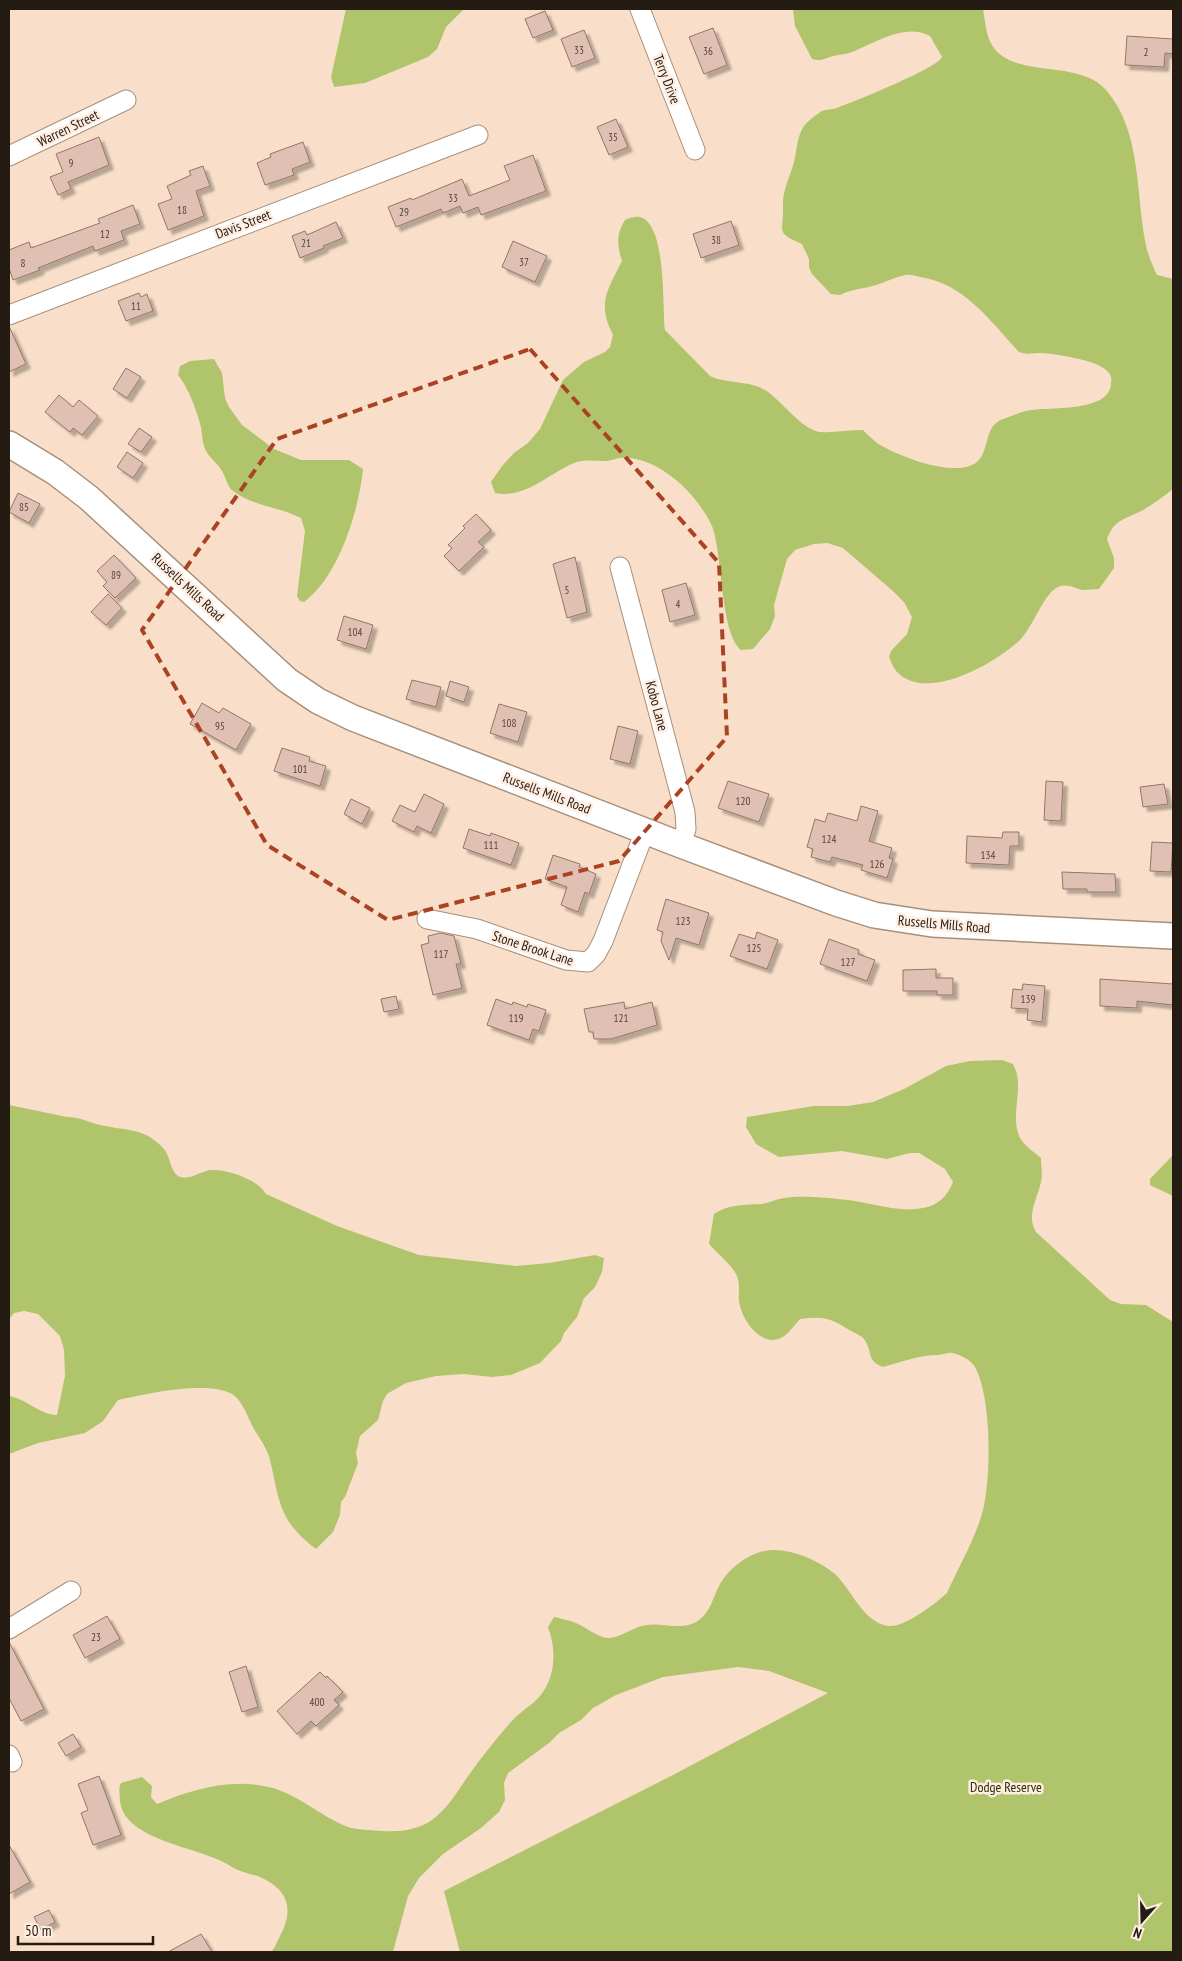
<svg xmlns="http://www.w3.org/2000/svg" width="1182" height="1961" font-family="'PT Sans Narrow',sans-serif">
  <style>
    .green { fill: #b0c46b }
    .building { fill: #e0c0b2; stroke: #937669; filter: url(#shadow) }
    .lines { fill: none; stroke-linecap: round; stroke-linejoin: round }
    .minor-casing { stroke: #a78f7a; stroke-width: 21 }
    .major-casing { stroke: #a78f7a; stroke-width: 28 }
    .minor { stroke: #fff; stroke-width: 19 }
    .major { stroke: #fff; stroke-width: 25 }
    .marked { fill: none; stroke: #aa4224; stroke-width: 4; stroke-dasharray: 10 6; stroke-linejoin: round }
    .labels { text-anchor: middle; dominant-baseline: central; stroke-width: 5; stroke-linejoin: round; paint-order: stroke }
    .number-label { font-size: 11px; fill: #53443b }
    .street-label { font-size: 14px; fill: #241b13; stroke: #ffeee1 }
    .park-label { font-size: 14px; fill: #293108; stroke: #ffeee1 }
  </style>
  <defs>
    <filter id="shadow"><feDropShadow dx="4.5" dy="4.5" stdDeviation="1" flood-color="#0004"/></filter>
  </defs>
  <rect width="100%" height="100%" fill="#f9dfc9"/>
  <path class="green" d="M 346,9 L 464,9 L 446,27 L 437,49 L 428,57 L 365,83 L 334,87 L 331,77 Z
    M 793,9 L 983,9 C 985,20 986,36 992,45 C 1013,80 1079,58 1106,90 C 1143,132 1135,198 1147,250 C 1150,259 1153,267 1157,275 L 1173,279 L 1173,489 C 1164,496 1153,504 1143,510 C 1125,520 1115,518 1107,539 L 1114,558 L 1114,568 L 1099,589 C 1094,589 1088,590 1083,590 C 1073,588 1069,583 1058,587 C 1044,593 1033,627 1020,640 C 996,663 926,704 896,671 C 893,667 891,662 889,657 L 891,651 L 907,634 L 912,617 L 904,602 L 894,592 L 843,548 L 827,543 L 814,544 L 795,550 L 787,559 L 774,605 L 775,616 L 770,629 L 753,649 L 741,650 C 720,633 723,555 712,526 C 703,507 686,486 668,474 C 655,464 636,456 619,458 C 614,459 609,461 604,461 C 594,461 584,459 574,463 C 548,474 525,499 495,493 L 491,482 L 502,466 L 514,453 L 528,443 L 540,429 L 563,380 L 584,362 L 605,352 L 610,347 L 613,335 C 597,303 607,291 622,261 C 617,246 616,234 625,220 C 629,218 635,216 640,217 C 667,224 662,307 665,330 L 710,376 C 726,384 748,380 765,390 C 781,400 802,430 820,432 C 834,433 849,430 863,430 C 867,434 872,439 877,443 C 897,456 960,481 979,460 C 990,447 984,426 1003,419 C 1012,416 1022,411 1032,410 C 1052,407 1109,412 1111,384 C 1112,378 1111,374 1106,370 C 1096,360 1056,354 1041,353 C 1032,353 1027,355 1019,352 C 991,322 964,283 920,277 C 916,276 910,274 905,275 C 895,277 886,282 876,285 C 864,289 851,289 840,295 L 831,294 L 812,274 L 809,267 L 809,259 L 802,244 C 774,232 784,232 783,206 C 782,191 790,177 794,162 C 797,150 797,136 804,126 C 808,121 817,114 822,111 C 826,109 832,110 837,108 C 853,102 938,68 942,57 L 930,36 C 904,22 874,44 849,53 C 844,55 839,54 834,56 C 825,58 821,62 812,59 L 795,26 Z
    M 214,359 L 222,373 L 225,398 L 229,407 L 242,425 L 274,449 L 301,460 L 349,460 L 363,469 C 359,510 339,576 304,602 L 300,601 L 297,596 L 305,531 L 301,518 C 279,507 253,506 233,491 C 227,487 226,477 222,471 C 217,462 207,457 204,446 C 202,440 202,433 201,427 C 197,411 188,387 178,375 L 180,366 L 190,361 Z
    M 1002,1060 L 1013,1064 C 1025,1086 1011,1109 1018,1133 C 1021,1144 1033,1151 1041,1158 C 1041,1166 1043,1175 1041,1182 C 1037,1200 1026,1215 1036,1232 L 1110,1300 L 1121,1304 L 1146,1305 L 1173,1322 L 1173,1952 L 460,1952 L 444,1891 L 673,1775 L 828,1693 L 769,1671 L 738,1667 L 663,1677 L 616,1695 L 593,1708 L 581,1720 L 559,1733 L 549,1743 L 508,1773 L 504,1783 L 505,1800 L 499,1812 L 481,1828 L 443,1854 L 419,1878 L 408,1896 L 393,1952 L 271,1952 C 276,1947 278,1939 282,1932 C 293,1909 288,1891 264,1879 C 255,1874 241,1873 232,1867 C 204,1847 124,1842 120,1801 C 120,1795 118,1789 121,1783 L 142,1777 L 152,1786 L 151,1797 L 157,1804 C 191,1790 227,1779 264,1786 C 295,1791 319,1816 348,1827 C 358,1830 371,1830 382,1831 C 400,1832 418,1830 432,1820 C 448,1808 457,1792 468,1776 C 481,1758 495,1740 510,1723 C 517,1715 524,1710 533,1703 C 555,1685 558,1653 548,1627 L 554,1617 C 561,1619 569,1620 576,1623 C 586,1627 599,1639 610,1638 C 623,1636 634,1627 646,1625 C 663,1622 683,1632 699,1620 C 711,1611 713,1597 720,1584 C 730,1567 751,1551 772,1550 C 792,1549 820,1561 835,1574 C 851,1589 864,1623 888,1626 C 904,1628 935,1604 947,1593 C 958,1568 973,1543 981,1517 C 992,1483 992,1398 975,1367 C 971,1360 961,1355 953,1353 C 948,1352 943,1355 938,1355 C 919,1355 901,1362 883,1367 C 866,1361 873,1351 864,1339 C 862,1336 855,1333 851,1331 C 830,1318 825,1316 800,1319 C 795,1324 788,1335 781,1338 C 761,1347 744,1322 740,1306 C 737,1297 741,1286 737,1276 C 732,1265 717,1253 709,1244 L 714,1214 C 729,1204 744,1205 762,1204 C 769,1203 776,1199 784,1198 C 801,1195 830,1198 848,1200 C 872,1203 899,1213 923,1208 C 938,1206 948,1195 953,1182 L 945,1169 L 919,1153 L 910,1153 L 887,1159 L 842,1151 L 779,1157 L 756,1144 L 746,1127 L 747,1117 L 814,1106 L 848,1106 L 873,1102 L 904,1089 L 946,1066 L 970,1061 Z
    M 9,1105 L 67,1117 C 81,1117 92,1124 105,1126 C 129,1131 145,1128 164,1149 C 170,1156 170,1170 178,1176 C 189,1182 201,1170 212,1170 C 227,1169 259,1180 266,1194 L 337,1226 L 419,1255 L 516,1266 L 549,1263 L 595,1255 L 604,1258 L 602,1272 L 595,1287 L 584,1298 L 577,1317 L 564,1333 L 561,1341 L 540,1363 L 511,1375 L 492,1377 L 464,1374 L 436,1376 L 406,1383 L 387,1394 L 383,1401 L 378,1420 L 360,1436 L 356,1453 L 358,1463 L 345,1497 L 341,1502 L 340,1515 L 333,1532 L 316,1549 C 279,1521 280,1503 270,1460 C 268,1450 260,1439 254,1429 C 248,1418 243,1401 232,1394 C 207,1380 145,1394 118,1400 L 103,1421 L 85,1433 L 38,1443 L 9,1454 L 9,1396 C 27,1399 38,1414 57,1415 L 65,1376 L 64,1350 L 60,1336 L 38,1314 L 24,1311 L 14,1313 L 9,1319 Z
    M 1173,1155 L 1173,1196 L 1150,1185 L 1150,1179 Z"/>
  <path class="building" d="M 545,11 L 553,30 L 533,38 L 525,19 Z
    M 713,28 L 727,65 L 704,74 L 689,37 Z
    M 584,30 L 595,58 L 572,67 L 561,39 Z
    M 1127,36 L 1173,39 L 1173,54 L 1165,53 L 1164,67 L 1125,65 Z
    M 616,119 L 628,147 L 609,155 L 597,127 Z
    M 99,137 L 109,165 L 68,182 L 71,189 L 58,195 L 50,177 L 63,172 L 56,154 Z
    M 303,142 L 310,162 L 292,169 L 294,175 L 265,185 L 257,163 L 271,157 L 270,154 Z
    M 533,155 L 546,191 L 481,215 L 478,207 L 463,213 L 460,206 L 443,213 L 441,209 L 396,227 L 388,207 L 411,198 L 412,200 L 462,179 L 469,196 L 510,180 L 504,166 Z
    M 203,166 L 210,186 L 196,191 L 204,216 L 168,230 L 158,204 L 172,199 L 167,186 L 191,175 L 189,171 Z
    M 133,205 L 140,224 L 121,231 L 124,240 L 95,251 L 93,246 L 38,268 L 40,270 L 13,280 L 9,268 L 9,250 L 29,242 L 31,248 L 100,223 L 98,219 Z
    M 731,221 L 739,245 L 701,258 L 693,234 Z
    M 336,222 L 343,238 L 323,246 L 324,248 L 300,258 L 292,236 L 305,231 L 307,235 Z
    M 513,241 L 547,256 L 535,282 L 502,267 Z
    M 139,293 L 141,297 L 147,294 L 153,311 L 126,321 L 118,301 Z
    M 9,326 L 26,364 L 9,372 Z
    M 126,368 L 141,377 L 127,398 L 113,389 Z
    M 59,395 L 73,407 L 79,400 L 98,416 L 82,435 L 73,428 L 70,432 L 45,412 Z
    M 139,428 L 152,437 L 141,452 L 128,444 Z
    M 127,452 L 143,463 L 133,478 L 117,467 Z
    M 18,493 L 40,504 L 29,523 L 9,512 Z
    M 476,514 L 491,530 L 478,542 L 484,547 L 459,571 L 444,556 L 452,548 L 448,545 L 465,528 L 463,526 Z
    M 114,555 L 136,578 L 115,598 L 103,586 L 107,582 L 97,571 Z
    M 575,557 L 587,612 L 567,618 L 553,564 Z
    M 686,583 L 695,615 L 670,622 L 662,590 Z
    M 108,594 L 122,608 L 106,625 L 91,612 Z
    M 344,616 L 373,625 L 366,649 L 337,640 Z
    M 412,680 L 441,687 L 436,707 L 406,699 Z
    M 450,681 L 469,687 L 464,702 L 446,696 Z
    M 202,703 L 219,713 L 223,708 L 251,724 L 236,750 L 190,724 Z
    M 499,704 L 527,712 L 518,742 L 490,733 Z
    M 618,726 L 638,731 L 630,764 L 610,759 Z
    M 282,748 L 310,757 L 309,761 L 326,766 L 320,786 L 274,771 Z
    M 728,781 L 769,794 L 759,822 L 718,808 Z
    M 1046,781 L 1063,782 L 1061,821 L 1044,820 Z
    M 1164,784 L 1168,804 L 1143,807 L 1140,787 Z
    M 424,794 L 444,804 L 431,833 L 417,826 L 414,832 L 392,821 L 400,805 L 415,812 Z
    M 351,799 L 370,808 L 362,824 L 344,814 Z
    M 861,806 L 878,811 L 869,841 L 892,848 L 889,858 L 893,859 L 887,878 L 861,870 L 863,865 L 832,857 L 830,862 L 811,857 L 813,849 L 807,847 L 815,819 L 825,822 L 828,813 L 857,821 Z
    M 469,829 L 490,836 L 491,833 L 519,843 L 511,865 L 463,848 Z
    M 1003,832 L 1019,832 L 1019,846 L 1010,846 L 1009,865 L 966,863 L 967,836 L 1002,838 Z
    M 1152,842 L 1173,843 L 1171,872 L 1150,871 Z
    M 553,855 L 580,864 L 579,867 L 596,874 L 589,894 L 585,892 L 578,912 L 561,905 L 567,887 L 545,879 Z
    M 1062,872 L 1115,874 L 1116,892 L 1087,892 L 1087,889 L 1063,889 Z
    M 666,899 L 709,913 L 699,945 L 676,938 L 669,960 L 661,941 L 663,932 L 657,930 Z
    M 757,932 L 778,940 L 767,969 L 730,956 L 739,934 L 755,939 Z
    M 440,933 L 454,936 L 461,964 L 456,964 L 462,988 L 433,995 L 421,945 L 429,943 L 428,936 Z
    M 829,939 L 859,950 L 858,954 L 875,960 L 867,981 L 820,964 Z
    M 936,969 L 936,978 L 953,978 L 953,995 L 937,995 L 937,991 L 903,991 L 903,970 Z
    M 1100,979 L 1173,984 L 1173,1005 L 1137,1001 L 1137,1008 L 1100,1006 Z
    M 1023,984 L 1045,986 L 1042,1022 L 1027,1020 L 1028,1009 L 1011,1008 L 1013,989 L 1022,990 Z
    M 396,996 L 399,1009 L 384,1012 L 381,999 Z
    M 496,999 L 512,1005 L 513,1002 L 527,1007 L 528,1004 L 546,1010 L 539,1031 L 533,1029 L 529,1040 L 487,1025 Z
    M 624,1002 L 625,1009 L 652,1002 L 657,1025 L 611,1039 L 594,1039 L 593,1032 L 589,1032 L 584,1009 Z
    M 107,1616 L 120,1639 L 85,1658 L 73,1635 Z
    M 9,1642 L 44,1709 L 21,1721 L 9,1698 Z
    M 246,1666 L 258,1707 L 242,1712 L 229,1672 Z
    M 320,1672 L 326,1678 L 327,1676 L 343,1692 L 334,1700 L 339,1705 L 316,1726 L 311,1721 L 297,1734 L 277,1711 Z
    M 73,1734 L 81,1747 L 66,1756 L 58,1743 Z
    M 99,1776 L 121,1835 L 93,1845 L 81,1813 L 88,1810 L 78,1784 Z
    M 9,1845 L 30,1882 L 9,1894 Z
    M 49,1910 L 55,1922 L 41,1930 L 34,1917 Z
    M 201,1934 L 212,1952 L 168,1952 Z"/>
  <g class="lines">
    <defs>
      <path id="minor" d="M 640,9 L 695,150
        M 9,156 L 126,100
        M 9,315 L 478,135
        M 620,567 L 685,812 L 686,829 L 681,845
        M 427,919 L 477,929 L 566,960 L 588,962 L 596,954 L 603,941 L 645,831
        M 9,1629 L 71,1591
        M 9,1755 L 12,1762"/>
      <path id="major" d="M 9,444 L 55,472 L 89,498 L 287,680 L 318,701 L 353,718 L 681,845 L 836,903 L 874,915 L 932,924 L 1173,936"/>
    </defs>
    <use href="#minor" class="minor-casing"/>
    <use href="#major" class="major-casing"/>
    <use href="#minor" class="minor"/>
    <use href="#major" class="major"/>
  </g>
  <path class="marked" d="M 530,349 L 719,563 L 727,737 L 619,861 L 388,920 L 267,845 L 142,630 L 277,439 Z"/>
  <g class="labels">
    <g class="number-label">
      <text x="579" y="50">33</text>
      <text x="708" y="51">36</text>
      <text x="1146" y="52">2</text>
      <text x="613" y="137">35</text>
      <text x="71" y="163">9</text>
      <text x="453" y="198">33</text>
      <text x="182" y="210">18</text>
      <text x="404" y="212">29</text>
      <text x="105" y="234">12</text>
      <text x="716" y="240">38</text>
      <text x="306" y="243">21</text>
      <text x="524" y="262">37</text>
      <text x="23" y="263">8</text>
      <text x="136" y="306">11</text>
      <text x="24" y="507">85</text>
      <text x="116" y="575">89</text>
      <text x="567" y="590">5</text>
      <text x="678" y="604">4</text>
      <text x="355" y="632">104</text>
      <text x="509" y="723">108</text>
      <text x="220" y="726">95</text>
      <text x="300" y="769">101</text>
      <text x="743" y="801">120</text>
      <text x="829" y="839">124</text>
      <text x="491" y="845">111</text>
      <text x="988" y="855">134</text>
      <text x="877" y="864">126</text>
      <text x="683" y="921">123</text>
      <text x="754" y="948">125</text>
      <text x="441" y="954">117</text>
      <text x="848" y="962">127</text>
      <text x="1028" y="999">139</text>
      <text x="516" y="1018">119</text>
      <text x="621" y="1018">121</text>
      <text x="96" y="1637">23</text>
      <text x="317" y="1702">400</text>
    </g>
    <g class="street-label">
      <text transform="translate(667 79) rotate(69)">Terry Drive</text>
      <text transform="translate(68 128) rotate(-26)">Warren Street</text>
      <text transform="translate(243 224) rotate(-21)">Davis Street</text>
      <text transform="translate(188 587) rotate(43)">Russells Mills Road</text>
      <text transform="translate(657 706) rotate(75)">Kobo Lane</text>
      <text transform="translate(547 793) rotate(21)">Russells Mills Road</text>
      <text transform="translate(944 924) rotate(5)">Russells Mills Road</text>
      <text transform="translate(533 948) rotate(18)">Stone Brook Lane</text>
    </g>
    <g class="park-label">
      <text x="1006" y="1787">Dodge Reserve</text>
    </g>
  </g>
  <rect width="1182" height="1961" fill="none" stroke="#241b13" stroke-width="20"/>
  <g transform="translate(1142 1921) rotate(200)" stroke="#ffeee1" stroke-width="4" paint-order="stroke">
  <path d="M0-4L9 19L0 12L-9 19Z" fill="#241b13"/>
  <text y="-8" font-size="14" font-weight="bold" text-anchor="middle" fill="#241b13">N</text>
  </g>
  <path d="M18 1936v8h135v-8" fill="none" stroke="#241b13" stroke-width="2.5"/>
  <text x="25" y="1936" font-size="15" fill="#241b13" stroke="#ffeee1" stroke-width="4" paint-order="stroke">50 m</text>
</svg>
